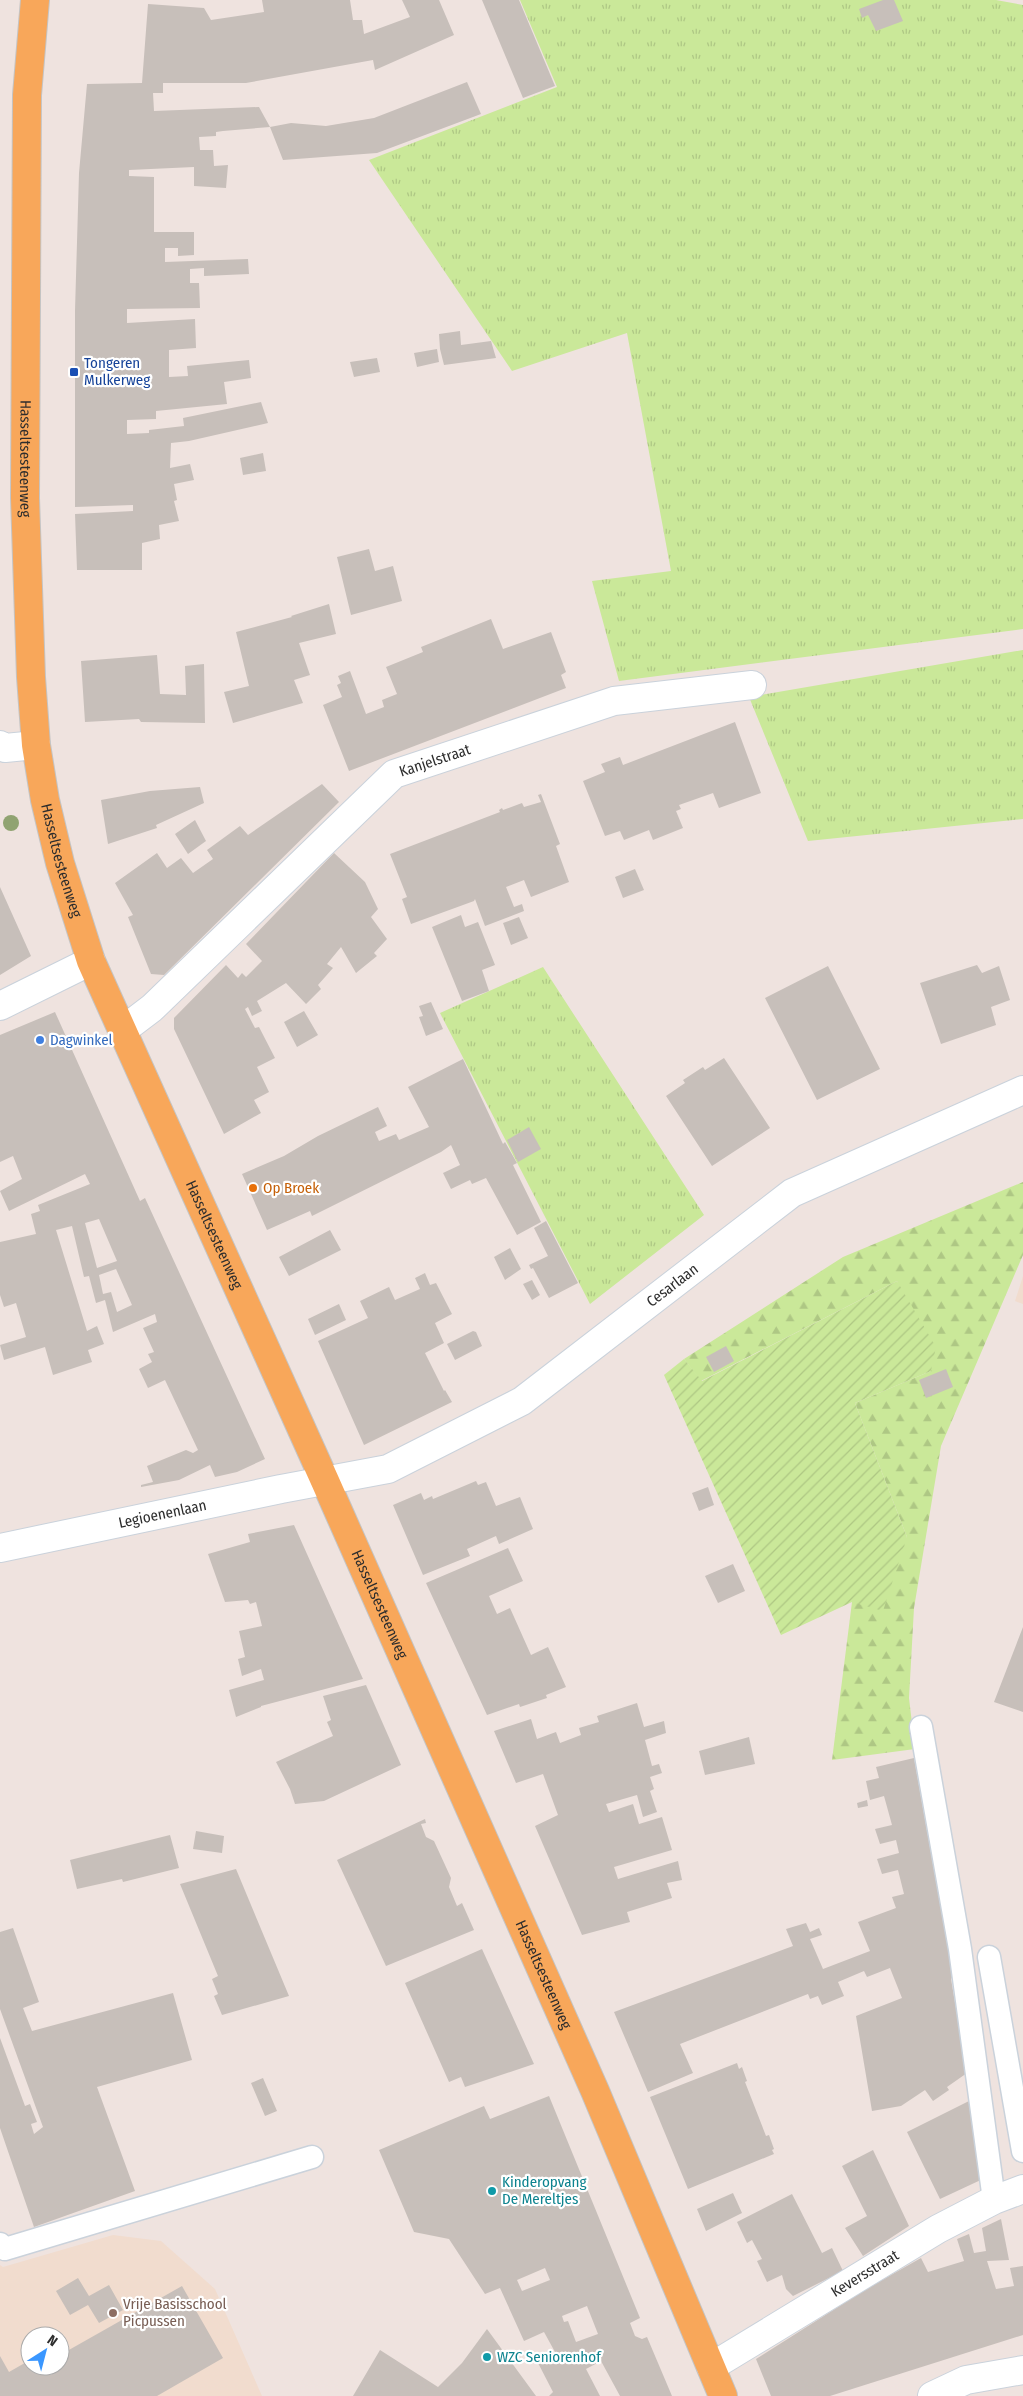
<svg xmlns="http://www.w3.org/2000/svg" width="1023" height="2396" font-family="'Fira Sans Condensed',sans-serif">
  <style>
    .education { fill: #f1dcce; fill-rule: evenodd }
    .grass { fill: url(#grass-tufts) }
    .forest { fill: url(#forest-firs) }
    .garden { fill: url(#garden-furrows) }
    .building { fill: #c7bfba; fill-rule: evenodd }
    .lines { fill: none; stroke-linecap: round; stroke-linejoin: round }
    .lane-casing { stroke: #cad2db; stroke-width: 25 }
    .street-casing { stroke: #cad2db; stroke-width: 30 }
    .secondary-casing { stroke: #cad2db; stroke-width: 30 }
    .primary-casing { stroke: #c4c4c4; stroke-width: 30 }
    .lane { stroke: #fff; stroke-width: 22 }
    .street { stroke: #fff; stroke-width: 28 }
    .secondary { stroke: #fff; stroke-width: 28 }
    .primary { stroke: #f8a75a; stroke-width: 28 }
    .tree { fill: #90a371 }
    .transit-dot { fill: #1a4fb4; stroke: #fff; stroke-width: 2 }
    .shop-dot { fill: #3f7fe0; stroke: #fff; stroke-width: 2 }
    .food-dot { fill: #e8710a; stroke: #fff; stroke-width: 2 }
    .culture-dot { fill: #0f9aa8; stroke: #fff; stroke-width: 2 }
    .education-dot { fill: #8d6e63; stroke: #fff; stroke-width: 2 }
    .labels { text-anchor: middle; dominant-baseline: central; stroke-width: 4.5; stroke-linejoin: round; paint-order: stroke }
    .transit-label { font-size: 15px; fill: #164399; stroke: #fff; text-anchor: start }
    .street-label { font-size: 15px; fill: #2d2d2d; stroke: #fff }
    .shop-label { font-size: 15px; fill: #366cbe; stroke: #fff; text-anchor: start }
    .food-label { font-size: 15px; fill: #c56008; stroke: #fff; text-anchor: start }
    .culture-label { font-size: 15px; fill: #0d838f; stroke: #fff; text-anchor: start }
    .education-label { font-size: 15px; fill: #785e54; stroke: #fff; text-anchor: start }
  </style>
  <defs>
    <pattern id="grass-tufts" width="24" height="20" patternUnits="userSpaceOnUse" patternTransform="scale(1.25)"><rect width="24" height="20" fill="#cae899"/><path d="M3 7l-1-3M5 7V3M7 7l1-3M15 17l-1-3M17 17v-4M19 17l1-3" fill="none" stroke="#aec784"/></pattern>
    <pattern id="forest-firs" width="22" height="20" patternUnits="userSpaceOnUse" patternTransform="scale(1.25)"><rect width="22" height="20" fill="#cae899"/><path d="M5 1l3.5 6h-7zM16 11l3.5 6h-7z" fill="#aec784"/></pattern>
    <pattern id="garden-furrows" width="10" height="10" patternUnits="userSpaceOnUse" patternTransform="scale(1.25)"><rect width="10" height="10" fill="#cae899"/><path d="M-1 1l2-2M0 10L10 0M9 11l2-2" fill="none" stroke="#aec784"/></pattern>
  </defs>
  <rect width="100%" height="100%" fill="#efe3df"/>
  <path class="education" d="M 1023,1276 L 1023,1304 L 1015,1301 Z
    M 113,2235 L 161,2241 L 215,2289 L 262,2396 L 0,2396 L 0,2265 L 3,2267 ZM 30,2336 L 60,2336 L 60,2366 L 30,2366 Z"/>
  <path class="grass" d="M 520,0 L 996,0 L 1023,5 L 1023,629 L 619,681 L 592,581 L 671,571 L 627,333 L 512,371 L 369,160 L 557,87 Z
    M 1023,650 L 1023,819 L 808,841 L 749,697 Z
    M 543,967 L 704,1215 L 590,1304 L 440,1013 Z"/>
  <path class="forest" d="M 1023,1182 L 1023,1255 L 941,1446 L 914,1608 L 909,1698 L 915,1749 L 832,1760 L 852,1602 L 907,1537 L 855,1403 L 931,1371 L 897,1281 L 701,1381 L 684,1359 L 843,1257 Z"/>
  <path class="garden" d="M 897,1281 L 936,1347 L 931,1371 L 855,1403 L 907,1537 L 883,1611 L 852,1602 L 781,1635 L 664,1375 L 684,1359 L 702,1381 Z"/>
  <path class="building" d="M 262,0 L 350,0 L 353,20 L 362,20 L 364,34 L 410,17 L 402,0 L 439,0 L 454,35 L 375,70 L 373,60 L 246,83 L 163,83 L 163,93 L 153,93 L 154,111 L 259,107 L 270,127 L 223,131 L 216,132 L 216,136 L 199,137 L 200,150 L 213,150 L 214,166 L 228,165 L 226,188 L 194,186 L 194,167 L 129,170 L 129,176 L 154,177 L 154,232 L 194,232 L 194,255 L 178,256 L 178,248 L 165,248 L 165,262 L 248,259 L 249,274 L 204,276 L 204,268 L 190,269 L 190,283 L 199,283 L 200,308 L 127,309 L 127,323 L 195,319 L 196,348 L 169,350 L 169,377 L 188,376 L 187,366 L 249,360 L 251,378 L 224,382 L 227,404 L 156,411 L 156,419 L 127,420 L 127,434 L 149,433 L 149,430 L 184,426 L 183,418 L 261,402 L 268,423 L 189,441 L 171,443 L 170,468 L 190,464 L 194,480 L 174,484 L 177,500 L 174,501 L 179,521 L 159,525 L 160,539 L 142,543 L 142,570 L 77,570 L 75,514 L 133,511 L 133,505 L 75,507 L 75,311 L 79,173 L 87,84 L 142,83 L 148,4 L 204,8 L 211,20 L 264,12 Z
    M 482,0 L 519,0 L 555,86 L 523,98 Z
    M 883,0 L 894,0 L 903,21 L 876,31 L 868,15 L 862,18 L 859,9 Z
    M 467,82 L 481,114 L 377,153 L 283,160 L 270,127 L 291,123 L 326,126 L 374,118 Z
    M 460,331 L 461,345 L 491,341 L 496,358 L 444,365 L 440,349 L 439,334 Z
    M 437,349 L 439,362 L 417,367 L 414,353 Z
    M 377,358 L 380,372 L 354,377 L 350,362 Z
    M 263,453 L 266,471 L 243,475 L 240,458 Z
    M 369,549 L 375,571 L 393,566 L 402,601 L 351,615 L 337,557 Z
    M 329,604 L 336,634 L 299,643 L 310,675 L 294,680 L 303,703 L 233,723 L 224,692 L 249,686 L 236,632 L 292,617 L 291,616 Z
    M 491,619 L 503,649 L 551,632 L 566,672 L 561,675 L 566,688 L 349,771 L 323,705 L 342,697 L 337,685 L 341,683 L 338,676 L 350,671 L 366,714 L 384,707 L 382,700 L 397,694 L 386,667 L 423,652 L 421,647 Z
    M 157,655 L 160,694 L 186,695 L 185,666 L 204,664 L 205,723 L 141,722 L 139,719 L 85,722 L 81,661 Z
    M 735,722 L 761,793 L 719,808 L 713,793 L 679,805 L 681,809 L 676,811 L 683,828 L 653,840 L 649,830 L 624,840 L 620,831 L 605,836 L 583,781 L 605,772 L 601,764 L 620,757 L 623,765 Z
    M 322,784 L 339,802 L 164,975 L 151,974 L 128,917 L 133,915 L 115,883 L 157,853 L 167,868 L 181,858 L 193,873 L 213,859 L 207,850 L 240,826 L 248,835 Z
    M 200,787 L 204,803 L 156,825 L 157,828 L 108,844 L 101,800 L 150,791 Z
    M 541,794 L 560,844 L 556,846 L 569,882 L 531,897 L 524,880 L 506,887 L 514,907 L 522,904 L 524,911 L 485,926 L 475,899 L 474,901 L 411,924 L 402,899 L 407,897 L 390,854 L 500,812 L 499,810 L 502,808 L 503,810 L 522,803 L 524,807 L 541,802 L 538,795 Z
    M 195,820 L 206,841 L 188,854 L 175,834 Z
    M 334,853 L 365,882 L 378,909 L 371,917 L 387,939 L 374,953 L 377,956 L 356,973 L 341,947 L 327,964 L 333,968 L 318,985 L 321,989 L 306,1004 L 286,983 L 257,1001 L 262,1011 L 252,1016 L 248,1007 L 245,1009 L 255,1028 L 259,1027 L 275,1058 L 257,1067 L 269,1092 L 254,1100 L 261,1113 L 224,1134 L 174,1029 L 174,1018 L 226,965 L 238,978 L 242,973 L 246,977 L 262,961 L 246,944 Z
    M 635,869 L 644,890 L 623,898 L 615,877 Z
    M 0,887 L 31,956 L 0,975 Z
    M 461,915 L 465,927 L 478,922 L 495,965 L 482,970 L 489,991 L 462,1001 L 432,927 Z
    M 519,917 L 528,938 L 511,945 L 503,923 Z
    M 977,965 L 982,973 L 999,966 L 1010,1000 L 991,1007 L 996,1025 L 941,1044 L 920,983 Z
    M 828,966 L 880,1069 L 817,1100 L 765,998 Z
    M 431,1002 L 443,1029 L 426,1036 L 419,1017 L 423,1016 L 419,1006 Z
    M 304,1011 L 318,1035 L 297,1047 L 284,1022 Z
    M 55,1012 L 140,1201 L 145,1198 L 265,1459 L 237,1472 L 215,1477 L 210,1465 L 179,1480 L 141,1487 L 141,1485 L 153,1482 L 147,1466 L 186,1450 L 193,1453 L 198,1450 L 165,1380 L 148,1388 L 139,1369 L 152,1362 L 148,1354 L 154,1352 L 143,1328 L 157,1322 L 155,1314 L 113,1332 L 105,1300 L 96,1303 L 89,1276 L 84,1277 L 72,1226 L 56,1230 L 87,1331 L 97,1326 L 104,1344 L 88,1350 L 92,1362 L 53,1375 L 45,1347 L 4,1360 L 0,1345 L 26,1337 L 16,1303 L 4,1307 L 0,1295 L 0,1242 L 36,1234 L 31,1214 L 40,1211 L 38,1205 L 90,1184 L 85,1174 L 9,1211 L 0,1191 L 22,1179 L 13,1156 L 0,1162 L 0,1035 ZM 99,1219 L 117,1261 L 97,1268 L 85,1223 ZM 116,1269 L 132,1305 L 117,1312 L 111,1292 L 103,1294 L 99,1275 Z
    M 724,1058 L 770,1128 L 712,1166 L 666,1096 L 685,1083 L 683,1080 L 703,1067 L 705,1070 Z
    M 463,1059 L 503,1144 L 505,1142 L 517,1163 L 513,1165 L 541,1222 L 517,1235 L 486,1178 L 472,1184 L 470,1180 L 451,1189 L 443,1173 L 460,1165 L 451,1145 L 441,1152 L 312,1216 L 310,1211 L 267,1230 L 242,1174 L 284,1156 L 318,1136 L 378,1107 L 387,1126 L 375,1132 L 379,1141 L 396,1134 L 399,1140 L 429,1127 L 408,1087 Z
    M 529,1127 L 541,1149 L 518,1162 L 507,1140 Z
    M 546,1221 L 578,1283 L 549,1298 L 533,1268 L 531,1269 L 529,1265 L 548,1256 L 534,1228 Z
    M 330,1230 L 341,1250 L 289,1276 L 279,1257 Z
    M 510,1248 L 521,1269 L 505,1280 L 494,1257 Z
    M 425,1273 L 430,1285 L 436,1283 L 452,1314 L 435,1323 L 444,1343 L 425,1353 L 444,1391 L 445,1390 L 452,1402 L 364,1445 L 318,1341 L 368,1318 L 360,1301 L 389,1287 L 395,1300 L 420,1289 L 415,1278 Z
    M 532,1280 L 540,1295 L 532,1300 L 523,1284 Z
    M 339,1304 L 346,1320 L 315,1335 L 308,1319 Z
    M 473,1331 L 476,1332 L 482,1346 L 455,1360 L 447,1344 Z
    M 726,1346 L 734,1361 L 714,1372 L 706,1357 Z
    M 946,1369 L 953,1387 L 926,1398 L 919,1380 Z
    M 476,1481 L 478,1485 L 486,1482 L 496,1506 L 520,1497 L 533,1529 L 499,1544 L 496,1536 L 467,1549 L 470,1556 L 423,1575 L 393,1505 L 421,1493 L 424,1500 L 432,1496 L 433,1499 Z
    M 708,1487 L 714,1505 L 699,1511 L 692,1493 Z
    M 294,1525 L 363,1679 L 261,1706 L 261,1707 L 236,1717 L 229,1690 L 264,1680 L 261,1669 L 242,1676 L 238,1659 L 245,1657 L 239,1631 L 262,1626 L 256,1602 L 250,1604 L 248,1600 L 225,1602 L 208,1554 L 250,1542 L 248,1534 Z
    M 508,1548 L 523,1581 L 489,1596 L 497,1614 L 510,1608 L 531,1655 L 548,1647 L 566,1687 L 546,1695 L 547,1698 L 520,1707 L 519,1704 L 487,1715 L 426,1583 Z
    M 733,1564 L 745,1591 L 718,1603 L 705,1576 Z
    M 1023,1627 L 1023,1712 L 994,1702 Z
    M 366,1685 L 401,1765 L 324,1801 L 295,1804 L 290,1789 L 276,1762 L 333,1736 L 327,1722 L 331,1720 L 323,1696 Z
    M 637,1703 L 644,1727 L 664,1721 L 666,1733 L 645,1740 L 652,1766 L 659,1764 L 662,1773 L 650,1777 L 654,1789 L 650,1791 L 657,1812 L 643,1817 L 637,1795 L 606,1804 L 609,1812 L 633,1804 L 639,1824 L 662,1817 L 672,1850 L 614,1867 L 618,1879 L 678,1861 L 682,1880 L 667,1883 L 672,1898 L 627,1912 L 630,1922 L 582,1935 L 535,1826 L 558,1815 L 543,1774 L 516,1783 L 494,1731 L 531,1719 L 537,1739 L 556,1732 L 560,1743 L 581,1735 L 579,1728 L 599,1722 L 597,1716 Z
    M 749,1737 L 755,1764 L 705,1775 L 699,1751 Z
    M 914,1758 L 953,1976 L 951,1979 L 967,2073 L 947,2087 L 949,2090 L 933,2101 L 925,2090 L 901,2106 L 872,2111 L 856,2016 L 902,1998 L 890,1968 L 867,1977 L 864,1971 L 838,1982 L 844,1996 L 822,2005 L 818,1996 L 810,1999 L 808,1994 L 680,2044 L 693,2073 L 648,2092 L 614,2012 L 793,1946 L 786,1929 L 806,1923 L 810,1932 L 819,1928 L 822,1935 L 810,1939 L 823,1969 L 870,1951 L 858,1922 L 896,1908 L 892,1897 L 904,1894 L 898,1870 L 882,1874 L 877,1859 L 899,1853 L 896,1840 L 880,1844 L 875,1829 L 892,1825 L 884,1796 L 870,1800 L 866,1781 L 879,1778 L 876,1767 Z
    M 867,1800 L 868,1806 L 858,1808 L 857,1803 Z
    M 425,1819 L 426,1823 L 421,1824 L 426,1837 L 434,1841 L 451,1878 L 449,1887 L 457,1906 L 462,1903 L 474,1930 L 386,1966 L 337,1860 Z
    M 196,1831 L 224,1836 L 222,1853 L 193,1849 Z
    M 170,1835 L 179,1868 L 123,1882 L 122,1879 L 77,1889 L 70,1860 Z
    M 236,1869 L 289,1996 L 222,2015 L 214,1996 L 218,1994 L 212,1979 L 218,1976 L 180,1884 Z
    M 13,1928 L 39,2002 L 23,2008 L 32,2031 L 173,1993 L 192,2060 L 97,2087 L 135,2191 L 34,2227 L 0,2128 L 0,2038 L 25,2106 L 30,2104 L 37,2122 L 31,2124 L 34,2134 L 43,2127 L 0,2009 L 0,1932 Z
    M 482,1949 L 534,2064 L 465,2087 L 461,2077 L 449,2082 L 405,1983 Z
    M 737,2063 L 739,2069 L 742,2067 L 747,2081 L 745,2082 L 766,2136 L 769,2135 L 774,2149 L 772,2150 L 774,2154 L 688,2189 L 650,2097 Z
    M 263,2078 L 277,2111 L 265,2116 L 251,2083 Z
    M 549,2096 L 640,2318 L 630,2323 L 635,2336 L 642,2339 L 647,2337 L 672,2396 L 620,2396 L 601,2361 L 586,2369 L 600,2396 L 549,2396 L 553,2392 L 537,2361 L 555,2352 L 544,2332 L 524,2341 L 500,2288 L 485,2294 L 449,2239 L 414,2232 L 379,2150 L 484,2106 L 490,2119 ZM 545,2268 L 550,2280 L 522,2291 L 517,2280 ZM 587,2306 L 598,2334 L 576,2342 L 568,2321 L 564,2322 L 562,2316 Z
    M 971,2100 L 985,2178 L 940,2199 L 907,2132 Z
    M 873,2150 L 909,2226 L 863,2256 L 845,2228 L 867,2216 L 842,2166 Z
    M 733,2193 L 742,2213 L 706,2231 L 697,2209 Z
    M 792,2194 L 822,2253 L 832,2248 L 843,2271 L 793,2296 L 786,2289 L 782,2275 L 767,2282 L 757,2261 L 762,2259 L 752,2240 L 747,2243 L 737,2222 Z
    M 1001,2219 L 1009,2260 L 987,2261 L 996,2289 L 1014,2286 L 1010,2268 L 1023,2266 L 1023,2335 L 830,2396 L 771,2396 L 756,2359 L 868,2288 L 921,2258 L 928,2272 L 964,2261 L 957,2239 L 969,2234 L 974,2253 L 986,2251 L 982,2228 Z
    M 78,2278 L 89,2296 L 109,2285 L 123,2310 L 99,2323 L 88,2305 L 70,2315 L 56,2291 Z
    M 182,2286 L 223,2358 L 157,2396 L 0,2396 L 0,2356 L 9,2372 L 30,2360 L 30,2366 L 60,2366 L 60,2355 Z
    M 487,2329 L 536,2396 L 353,2396 L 380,2350 L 438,2387 L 462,2363 Z"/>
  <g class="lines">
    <defs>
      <path id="lane" d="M 921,1727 L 960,1949 L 994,2200
        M 989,1957 L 1023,2151
        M 0,2244 L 5,2249 L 312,2157"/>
      <g id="street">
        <path d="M 0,745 L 5,748 L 36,745"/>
        <path d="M 0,1006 L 91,961"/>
        <path id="s1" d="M 123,1030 L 152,1008 L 394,774 L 614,701 L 752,685"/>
        <path id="s2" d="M 711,2367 L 938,2229 L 994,2200 L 1023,2189"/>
        <path d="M 932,2396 L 966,2380 L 1023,2370"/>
      </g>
      <g id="secondary">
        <path id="s3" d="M 0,1548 L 281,1489 L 388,1469 L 522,1401 L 792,1193 L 1023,1090"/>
      </g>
      <g id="primary">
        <path id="s4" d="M 35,0 L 27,95 L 25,498 L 31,677 L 36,745 L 45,800 L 60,863 L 91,961 L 325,1481 L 595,2091 L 723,2396"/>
      </g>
    </defs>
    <use href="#lane" class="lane-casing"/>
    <use href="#street" class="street-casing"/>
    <use href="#secondary" class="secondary-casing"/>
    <use href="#primary" class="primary-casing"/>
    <use href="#lane" class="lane"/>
    <use href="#street" class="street"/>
    <use href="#secondary" class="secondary"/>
    <use href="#primary" class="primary"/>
  </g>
  <circle class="tree" cx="11" cy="823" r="8"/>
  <rect class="transit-dot" x="69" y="367" width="10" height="10" rx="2.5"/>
  <circle class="shop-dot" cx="40" cy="1040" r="5"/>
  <circle class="food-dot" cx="253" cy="1188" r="5"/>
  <g class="culture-dot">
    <circle cx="492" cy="2191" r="5"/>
    <circle cx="487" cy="2357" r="5"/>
  </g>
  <circle class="education-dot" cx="113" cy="2313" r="5"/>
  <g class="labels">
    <g class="transit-label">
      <text x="84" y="363">Tongeren<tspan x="84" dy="17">Mulkerweg</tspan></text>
    </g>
    <g class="street-label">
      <text stroke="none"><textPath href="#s4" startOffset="459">Hasseltsesteenweg</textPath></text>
      <text stroke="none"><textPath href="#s1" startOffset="416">Kanjelstraat</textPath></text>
      <text stroke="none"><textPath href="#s4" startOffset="864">Hasseltsesteenweg</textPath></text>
      <text stroke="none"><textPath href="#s4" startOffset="1269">Hasseltsesteenweg</textPath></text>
      <text stroke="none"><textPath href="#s3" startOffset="736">Cesarlaan</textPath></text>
      <text stroke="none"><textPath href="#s3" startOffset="166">Legioenenlaan</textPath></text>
      <text stroke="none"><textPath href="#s4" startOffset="1674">Hasseltsesteenweg</textPath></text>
      <text stroke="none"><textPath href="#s4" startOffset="2079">Hasseltsesteenweg</textPath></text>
      <text stroke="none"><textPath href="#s2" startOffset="180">Keversstraat</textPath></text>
    </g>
    <g class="shop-label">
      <text x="50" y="1040">Dagwinkel</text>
    </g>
    <g class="food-label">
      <text x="263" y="1188">Op Broek</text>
    </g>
    <g class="culture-label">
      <text x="502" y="2182">Kinderopvang<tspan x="502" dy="17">De Mereltjes</tspan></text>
      <text x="497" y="2357">WZC Seniorenhof</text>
    </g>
    <g class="education-label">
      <text x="123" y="2304">Vrije Basisschool<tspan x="123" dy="17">Picpussen</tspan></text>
    </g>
  </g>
  <g transform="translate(45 2351) rotate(36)"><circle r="24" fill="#ffffff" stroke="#ababab"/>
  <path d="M0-4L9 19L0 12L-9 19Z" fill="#3b97ff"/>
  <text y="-8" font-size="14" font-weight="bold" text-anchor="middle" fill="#2d2d2d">N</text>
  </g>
</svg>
